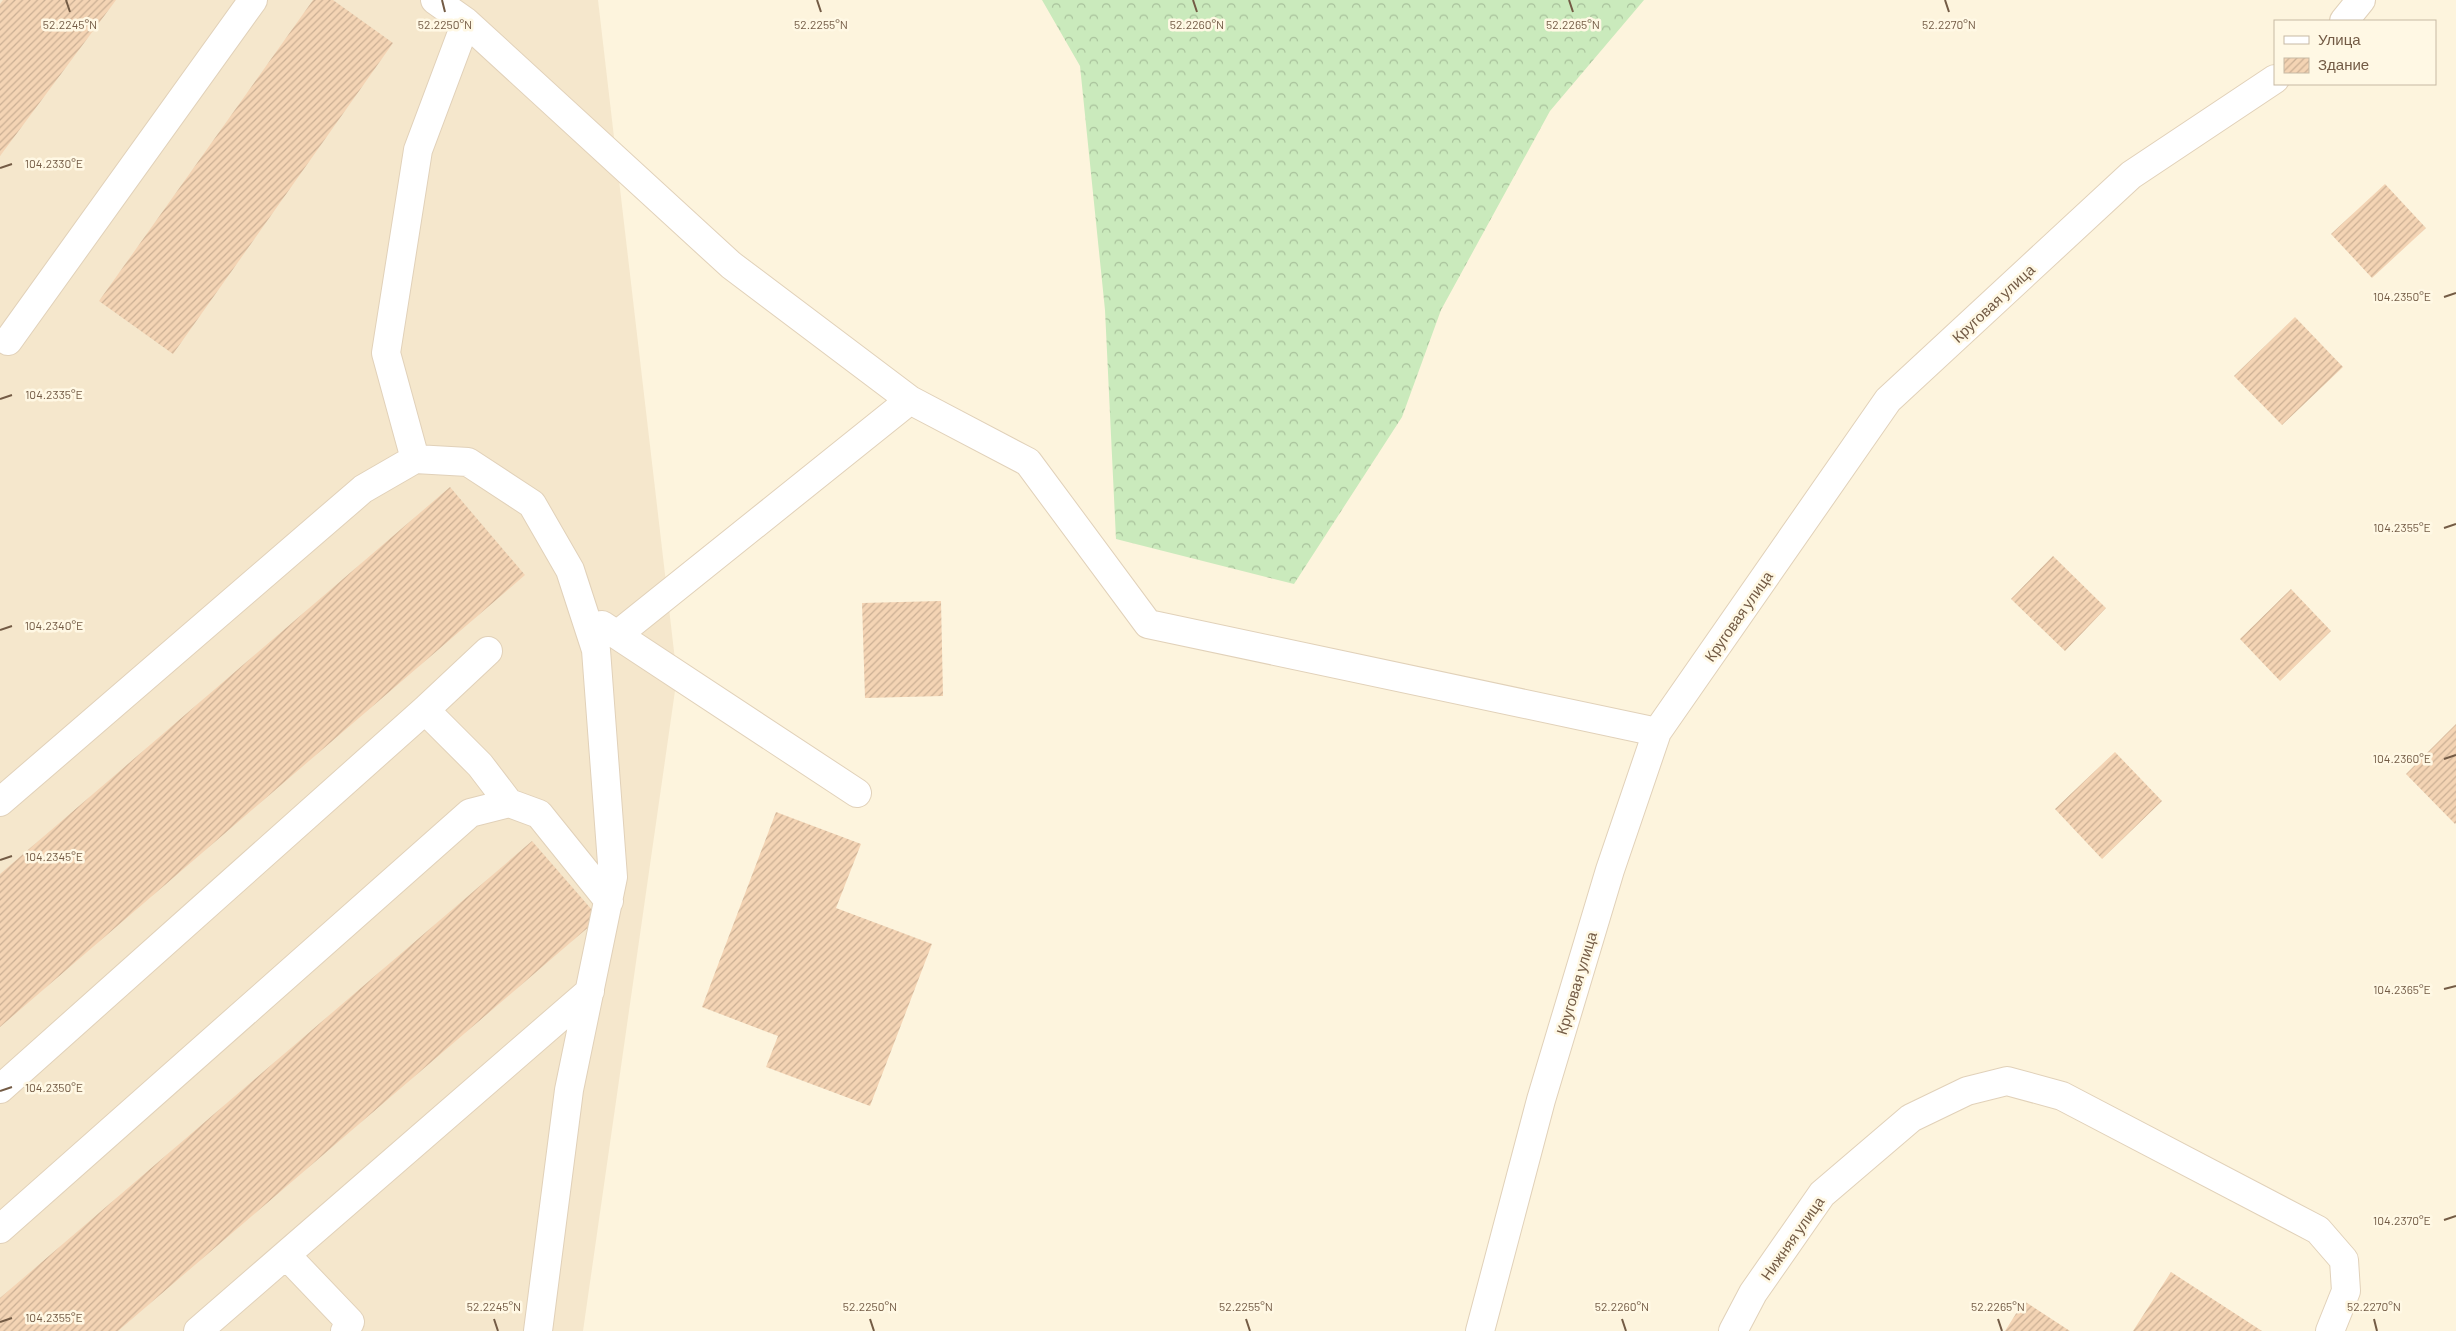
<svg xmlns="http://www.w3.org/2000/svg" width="2456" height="1331" font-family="Barlow,sans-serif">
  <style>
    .residential { fill: #f5e7cc }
    .forest { fill: url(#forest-crowns) }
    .building { fill: url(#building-hatch) }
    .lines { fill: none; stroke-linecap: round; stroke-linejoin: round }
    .minor-casing { stroke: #e1d1b9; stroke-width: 30 }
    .minor { stroke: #fff; stroke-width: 28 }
    .ticks { fill: none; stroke: #735b45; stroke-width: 2 }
    .labels { text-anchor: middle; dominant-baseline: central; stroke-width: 5; stroke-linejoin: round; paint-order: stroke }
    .street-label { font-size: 15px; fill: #735b45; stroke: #fff8e4 }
    .ticks-label { font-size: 12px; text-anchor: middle; fill: #735b45; stroke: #fff8e4; stroke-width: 5; stroke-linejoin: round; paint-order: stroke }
  </style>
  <defs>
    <pattern id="forest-crowns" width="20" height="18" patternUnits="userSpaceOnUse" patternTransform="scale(1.25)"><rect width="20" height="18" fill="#caeabc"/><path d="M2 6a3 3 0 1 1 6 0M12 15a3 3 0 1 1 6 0" fill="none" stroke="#a8c19b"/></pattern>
    <pattern id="building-hatch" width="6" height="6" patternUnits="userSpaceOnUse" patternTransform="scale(1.25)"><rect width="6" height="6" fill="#f4d4b4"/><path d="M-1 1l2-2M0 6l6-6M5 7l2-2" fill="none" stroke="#caaf94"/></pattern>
  </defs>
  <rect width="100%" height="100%" fill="#fdf4dd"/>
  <path class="residential" d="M 0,0 L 598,0 L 677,677 L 583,1331 L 0,1331 Z"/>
  <path class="forest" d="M 1042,0 L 1644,0 L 1550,111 L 1441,310 L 1402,417 L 1294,584 L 1116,539 L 1105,310 L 1080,66 Z"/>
  <path class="building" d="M 3,0 L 116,0 L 0,156 L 0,4 Z
    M 313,0 L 333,0 L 393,43 L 173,354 L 99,301 Z
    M 2385,184 L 2426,228 L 2372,278 L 2331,234 Z
    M 2295,317 L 2343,367 L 2282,425 L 2234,376 Z
    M 450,487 L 525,575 L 0,1027 L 0,874 Z
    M 2053,556 L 2106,608 L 2065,651 L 2011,599 Z
    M 2291,589 L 2331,631 L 2280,681 L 2240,639 Z
    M 941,601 L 943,696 L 865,698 L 862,603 Z
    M 2456,724 L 2456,823 L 2455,824 L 2406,774 Z
    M 2115,752 L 2162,801 L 2102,859 L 2055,809 Z
    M 776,812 L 861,844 L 836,908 L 932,944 L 870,1106 L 766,1067 L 778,1036 L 702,1007 Z
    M 532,841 L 599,918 L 118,1331 L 0,1331 L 0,1298 Z
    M 2171,1272 L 2262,1331 L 2133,1331 Z
    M 2024,1301 L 2070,1331 L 2005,1331 Z"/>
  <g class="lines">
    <defs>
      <path id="minor" d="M 2344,21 L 2361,0
        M 466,22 L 731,265 L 910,400 L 1028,462 L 1148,624 L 1657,732
        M 8,341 L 253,0
        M 415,459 L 386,353 L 418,150 L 466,22 L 435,0
        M 602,625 L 857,793
        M 617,635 L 910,400
        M 425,710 L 480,765 L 509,803
        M 0,802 L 363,489 L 415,459 L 468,462 L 532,504 L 570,570 L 596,650 L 613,877 L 569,1090 L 538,1331
        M 0,1089 L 425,710 L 488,651
        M 0,1229 L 470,813 L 509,803 L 539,814 L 609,901
        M 286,1255 L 350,1322 L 345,1331
        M 198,1331 L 590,991
        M 1480,1331 L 1541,1100 L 1610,870 L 1657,732 L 1888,400 L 2131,175 L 2275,79
        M 1733,1331 L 1753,1293 L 1822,1194 L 1911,1118 L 1967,1091 L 2007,1081 L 2062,1096 L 2318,1230 L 2344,1260 L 2346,1291 L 2330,1331"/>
    </defs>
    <use href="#minor" class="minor-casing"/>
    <use href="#minor" class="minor"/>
  </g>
  <path class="ticks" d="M 66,0 L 70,12M 442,0 L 445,12M 817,0 L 821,12M 1193,0 L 1197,12M 1569,0 L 1573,12M 1945,0 L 1949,12M 0,168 L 12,164M 2444,297 L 2456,293M 0,399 L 12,395M 2444,528 L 2456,524M 0,630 L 12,626M 2444,759 L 2456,755M 0,860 L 12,856M 2444,989 L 2456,986M 0,1091 L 12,1087M 2444,1220 L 2456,1216M 494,1319 L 498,1331M 870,1319 L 874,1331M 1246,1319 L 1250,1331M 1622,1319 L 1626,1331M 1998,1319 L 2002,1331M 2374,1319 L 2377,1331M 0,1322 L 12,1318"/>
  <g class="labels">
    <g class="street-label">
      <text transform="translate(1993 303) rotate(-43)">Круговая улица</text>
      <text transform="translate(1738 616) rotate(-55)">Круговая улица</text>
      <text transform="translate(1576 983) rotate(-73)">Круговая улица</text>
      <text transform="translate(1792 1238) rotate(-55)">Нижняя улица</text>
    </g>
  </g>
  <g class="ticks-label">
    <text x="70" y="29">52.2245°N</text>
    <text x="445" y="29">52.2250°N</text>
    <text x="821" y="29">52.2255°N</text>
    <text x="1197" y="29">52.2260°N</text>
    <text x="1573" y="29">52.2265°N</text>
    <text x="1949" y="29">52.2270°N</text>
    <text x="54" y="168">104.2330°E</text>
    <text x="2402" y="301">104.2350°E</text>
    <text x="54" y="399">104.2335°E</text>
    <text x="2402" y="532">104.2355°E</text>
    <text x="54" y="630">104.2340°E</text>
    <text x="2402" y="763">104.2360°E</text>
    <text x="54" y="861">104.2345°E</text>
    <text x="2402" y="994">104.2365°E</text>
    <text x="54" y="1092">104.2350°E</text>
    <text x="2402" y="1225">104.2370°E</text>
    <text x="494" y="1311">52.2245°N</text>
    <text x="870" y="1311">52.2250°N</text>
    <text x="1246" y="1311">52.2255°N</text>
    <text x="1622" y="1311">52.2260°N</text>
    <text x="1998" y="1311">52.2265°N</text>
    <text x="2374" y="1311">52.2270°N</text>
    <text x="54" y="1322">104.2355°E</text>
  </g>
  <rect x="2274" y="20" width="162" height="65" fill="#fff8e4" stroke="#c7b9a4"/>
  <rect x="2284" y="36" width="25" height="8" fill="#ffffff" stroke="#c7b9a4"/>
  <text x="2318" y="45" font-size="15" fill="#735b45">Улица</text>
  <rect x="2284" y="58" width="25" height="15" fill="url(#building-hatch)" stroke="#c7b9a4"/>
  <text x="2318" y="70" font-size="15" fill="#735b45">Здание</text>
</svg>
